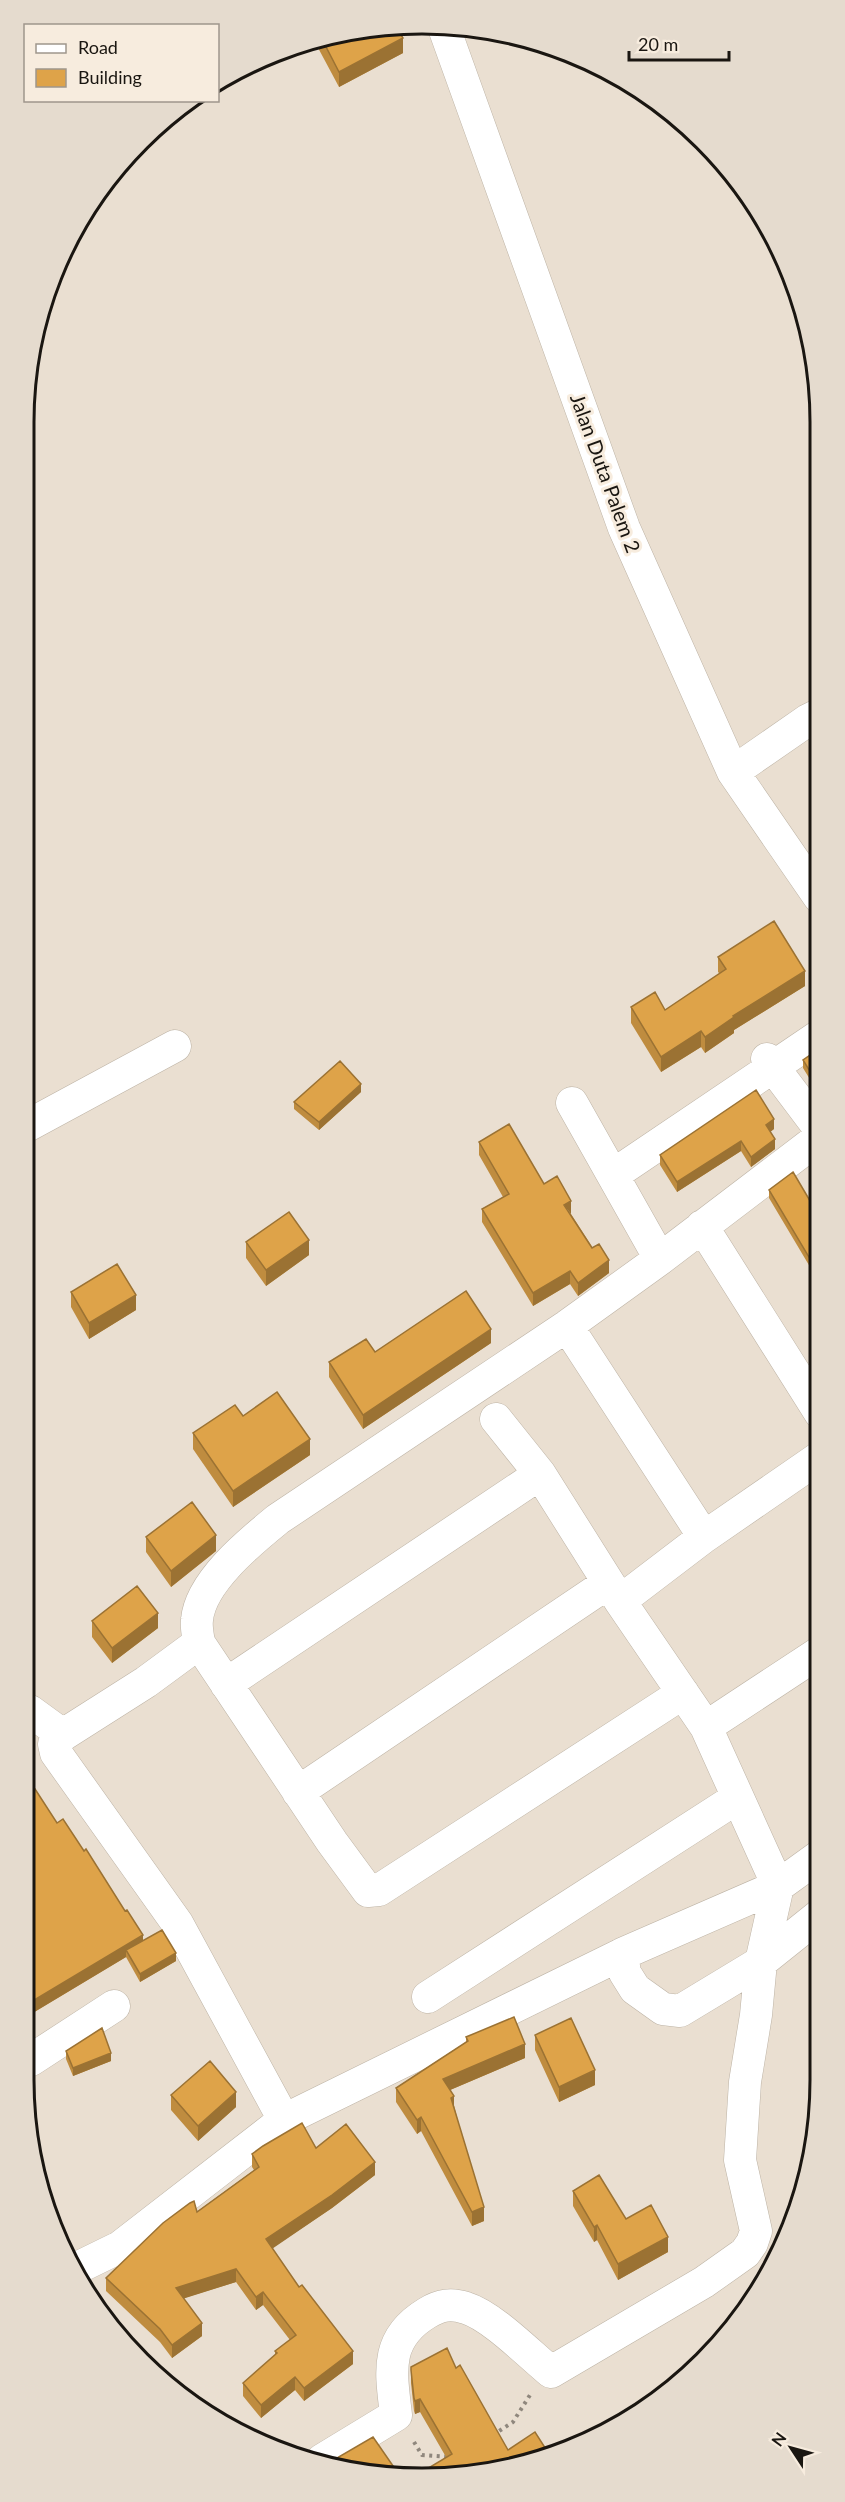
<svg xmlns="http://www.w3.org/2000/svg" width="845" height="2502" font-family="Lato,sans-serif">
  <style>
    .lines { fill: none; stroke-linecap: round; stroke-linejoin: round }
    .street-casing { stroke: #bdb3a5; stroke-width: 33 }
    .path { stroke: #8f877d; stroke-width: 4; stroke-dasharray: 3 4.5; stroke-linecap: butt }
    .street { stroke: #fff; stroke-width: 32 }
    .wall { fill: #bf8c3f }
    .shaded-wall { fill: #9b7233 }
    .building { fill: #dea349; stroke: #9b7233; stroke-width: 1.5 }
    .labels { text-anchor: middle; dominant-baseline: central; stroke-width: 6; stroke-linejoin: round; paint-order: stroke }
    .street-label { font-size: 20px; fill: #1a1611; stroke: #f7ecde }
    .rim { fill: none; stroke: #1a1611; stroke-width: 3 }
  </style>
  <rect width="100%" height="100%" fill="#eadfd1"/>
  <g class="lines">
    <defs>
      <path id="street" d="M 443,25 L 624,528 L 733,772 L 819,897
        M 733,772 L 808,720 L 818,715
        M 767,1059 L 819,1128
        M 572,1103 L 660,1259
        M 27,1126 L 175,1046
        M 613,1175 L 819,1036
        M 702,1226 L 820,1413
        M 567,1326 L 704,1537
        M 620,1601 L 704,1537 L 820,1457
        M 199,1643 L 332,1842 L 368,1891 L 379,1890 L 683,1693
        M 226,1684 L 540,1474
        M 30,1711 L 63,1735
        M 706,1727 L 820,1652
        M 298,1792 L 608,1583
        M 622,1954 L 625,1973 L 635,1989 L 663,2009 L 680,2011 L 761,1962 L 821,1914
        M 428,1997 L 737,1798
        M 31,2060 L 114,2006
        M 284,2120 L 177,1923 L 56,1753 L 54,1744 L 58,1738 L 146,1682 L 199,1643 C 198,1636 196,1627 197,1620 C 200,1582 251,1541 278,1519 L 567,1326 L 660,1259 L 819,1138
        M 77,2268 L 120,2247 L 284,2120 L 622,1954 L 778,1886 L 821,1855
        M 322,2460 L 396,2415 C 391,2372 384,2339 427,2313 C 440,2305 451,2303 466,2308 C 492,2316 529,2354 551,2372 L 704,2282 L 745,2253 L 752,2243 L 756,2231 L 740,2160 L 745,2082 L 756,2015 L 761,1962 L 778,1886 L 706,1727 L 620,1601 L 540,1474 L 496,1419"/>
    </defs>
    <use href="#street" class="street-casing"/>
    <path class="path" d="M 493,2435 L 513,2422 L 530,2395
      M 414,2442 L 422,2455 L 450,2457"/>
    <use href="#street" class="street"/>
  </g>
  <path class="wall" d="M 370,27 L 403,53 L 339,87 L 316,44 L 316,40 Z
    M 718,957 L 805,986 L 734,1030 L 734,1033 L 705,1053 L 701,1047 L 661,1072 L 631,1023 L 631,1007 L 665,1010 L 720,974 L 718,972 Z
    M 819,1049 L 819,1094 L 803,1068 L 803,1060 Z
    M 361,1092 L 319,1130 L 294,1109 L 294,1102 Z
    M 774,1129 L 770,1132 L 775,1149 L 751,1167 L 741,1151 L 677,1192 L 660,1165 L 660,1155 Z
    M 479,1142 L 544,1184 L 571,1214 L 609,1273 L 578,1296 L 570,1284 L 533,1306 L 482,1222 L 482,1209 L 503,1197 L 479,1155 Z
    M 769,1190 L 819,1216 L 819,1282 L 769,1198 Z
    M 246,1242 L 309,1255 L 266,1286 L 246,1258 Z
    M 71,1292 L 136,1310 L 89,1339 L 71,1307 Z
    M 491,1343 L 363,1429 L 329,1377 L 329,1362 L 375,1352 Z
    M 243,1416 L 310,1455 L 233,1507 L 193,1449 L 193,1433 Z
    M 146,1537 L 216,1551 L 171,1587 L 146,1552 Z
    M 92,1621 L 158,1628 L 112,1663 L 92,1637 Z
    M 30,1790 L 57,1823 L 143,1941 L 176,1961 L 140,1982 L 126,1957 L 31,2014 Z
    M 535,2035 L 595,2085 L 559,2102 L 535,2050 Z
    M 466,2037 L 525,2058 L 450,2090 L 484,2221 L 472,2226 L 421,2131 L 417,2134 L 396,2102 L 396,2088 L 466,2042 Z
    M 66,2051 L 111,2061 L 73,2076 L 66,2059 Z
    M 171,2095 L 236,2107 L 198,2141 L 171,2110 Z
    M 316,2148 L 375,2175 L 332,2208 L 272,2248 L 353,2364 L 304,2401 L 295,2390 L 261,2418 L 243,2396 L 243,2383 L 275,2355 L 275,2351 L 290,2340 L 263,2305 L 256,2310 L 236,2282 L 184,2298 L 202,2336 L 172,2358 L 160,2342 L 106,2291 L 106,2278 L 254,2170 L 252,2167 L 252,2154 Z
    M 573,2191 L 626,2219 L 668,2252 L 618,2280 L 597,2240 L 594,2242 L 573,2206 Z
    M 411,2367 L 456,2368 L 508,2450 L 446,2457 L 420,2412 L 415,2414 L 414,2411 L 411,2383 Z"/>
  <path class="shaded-wall" d="M 403,38 L 403,53 L 339,87 L 339,72 Z
    M 805,971 L 805,986 L 734,1030 L 734,1033 L 705,1053 L 705,1037 L 733,1016 Z
    M 701,1031 L 701,1047 L 661,1072 L 661,1057 Z
    M 361,1084 L 361,1092 L 319,1130 L 319,1122 Z
    M 774,1119 L 774,1129 L 766,1135 L 766,1125 Z
    M 775,1139 L 775,1149 L 751,1167 L 751,1157 Z
    M 741,1141 L 741,1151 L 677,1192 L 677,1182 Z
    M 571,1201 L 571,1214 L 564,1205 Z
    M 309,1240 L 309,1255 L 266,1286 L 266,1270 Z
    M 609,1260 L 609,1273 L 578,1296 L 578,1283 Z
    M 570,1271 L 570,1284 L 533,1306 L 533,1293 Z
    M 136,1295 L 136,1310 L 89,1339 L 89,1323 Z
    M 491,1329 L 491,1343 L 363,1429 L 363,1415 Z
    M 310,1439 L 310,1455 L 233,1507 L 233,1491 Z
    M 216,1535 L 216,1551 L 171,1587 L 171,1571 Z
    M 158,1613 L 158,1628 L 112,1663 L 112,1648 Z
    M 143,1935 L 143,1947 L 126,1950 L 126,1957 L 31,2014 L 31,2002 Z
    M 176,1953 L 176,1961 L 140,1982 L 140,1974 Z
    M 525,2044 L 525,2058 L 443,2093 L 443,2079 Z
    M 111,2053 L 111,2061 L 73,2076 L 73,2068 Z
    M 595,2070 L 595,2085 L 559,2102 L 559,2087 Z
    M 236,2092 L 236,2107 L 198,2141 L 198,2126 Z
    M 454,2096 L 454,2110 L 451,2098 Z
    M 421,2117 L 421,2131 L 417,2134 L 417,2120 Z
    M 375,2162 L 375,2175 L 332,2208 L 266,2253 L 266,2239 Z
    M 484,2207 L 484,2221 L 472,2226 L 472,2212 Z
    M 597,2225 L 597,2240 L 594,2242 L 594,2227 Z
    M 668,2237 L 668,2252 L 618,2280 L 618,2264 Z
    M 236,2269 L 236,2282 L 176,2301 L 176,2288 Z
    M 263,2292 L 263,2305 L 256,2310 L 256,2297 Z
    M 202,2323 L 202,2336 L 172,2358 L 172,2345 Z
    M 353,2351 L 353,2364 L 304,2401 L 304,2388 Z
    M 295,2377 L 295,2390 L 261,2418 L 261,2405 Z
    M 420,2399 L 420,2412 L 415,2414 L 415,2401 Z"/>
  <path class="building" d="M 370,27 L 396,27 L 403,38 L 339,72 L 322,39 Z
    M 774,921 L 805,971 L 733,1016 L 734,1017 L 705,1037 L 701,1031 L 661,1057 L 631,1007 L 655,992 L 665,1010 L 726,969 L 718,957 Z
    M 819,1049 L 819,1086 L 803,1060 Z
    M 340,1061 L 361,1084 L 319,1122 L 294,1102 Z
    M 756,1090 L 774,1119 L 766,1125 L 775,1139 L 751,1157 L 741,1141 L 677,1182 L 660,1155 Z
    M 509,1124 L 544,1184 L 557,1176 L 571,1201 L 564,1205 L 592,1248 L 599,1244 L 609,1260 L 578,1283 L 570,1271 L 533,1293 L 482,1209 L 509,1194 L 479,1142 Z
    M 793,1172 L 819,1216 L 819,1274 L 769,1190 Z
    M 289,1212 L 309,1240 L 266,1270 L 246,1242 Z
    M 117,1264 L 136,1295 L 89,1323 L 71,1292 Z
    M 466,1291 L 491,1329 L 363,1415 L 329,1362 L 366,1339 L 375,1352 Z
    M 277,1392 L 310,1439 L 233,1491 L 193,1433 L 235,1405 L 243,1416 Z
    M 192,1502 L 216,1535 L 171,1571 L 146,1537 Z
    M 137,1586 L 158,1613 L 112,1648 L 92,1621 Z
    M 35,1789 L 57,1823 L 63,1819 L 84,1851 L 86,1849 L 125,1911 L 127,1910 L 143,1935 L 31,2002 L 30,1790 L 31,1791 Z
    M 162,1930 L 176,1953 L 140,1974 L 126,1950 Z
    M 514,2017 L 525,2044 L 443,2079 L 454,2096 L 451,2098 L 484,2207 L 472,2212 L 421,2117 L 417,2120 L 396,2088 L 468,2041 L 466,2037 Z
    M 571,2018 L 595,2070 L 559,2087 L 535,2035 Z
    M 102,2028 L 111,2053 L 73,2068 L 66,2051 Z
    M 210,2061 L 236,2092 L 198,2126 L 171,2095 Z
    M 302,2123 L 316,2148 L 346,2124 L 375,2162 L 332,2195 L 266,2239 L 299,2287 L 302,2285 L 353,2351 L 304,2388 L 295,2377 L 261,2405 L 243,2383 L 277,2353 L 275,2351 L 296,2335 L 263,2292 L 256,2297 L 236,2269 L 176,2288 L 202,2323 L 172,2345 L 160,2329 L 106,2278 L 163,2223 L 190,2203 L 194,2201 L 197,2212 L 259,2167 L 252,2154 L 263,2146 Z
    M 599,2175 L 626,2219 L 651,2205 L 668,2237 L 618,2264 L 597,2225 L 594,2227 L 573,2191 Z
    M 447,2348 L 456,2368 L 460,2365 L 508,2450 L 535,2432 L 549,2454 L 525,2464 L 449,2477 L 415,2476 L 452,2454 L 420,2399 L 415,2401 L 414,2398 L 411,2370 L 411,2367 Z
    M 158,2364 L 181,2392 L 178,2394 L 151,2369 Z
    M 373,2437 L 400,2476 L 371,2475 L 330,2462 Z"/>
  <g class="labels">
    <g class="street-label">
      <text transform="translate(606 473) rotate(70)">Jalan Duta Palem 2</text>
    </g>
  </g>
  <path d="M0 0H845V2502H0ZM422 34H422A388 388 0 0 1 810 422V2080A388 388 0 0 1 422 2468H422A388 388 0 0 1 34 2080V422A388 388 0 0 1 422 34Z" fill="#e5dbce" fill-rule="evenodd"/>
  <path class="rim" d="M422 34H422A388 388 0 0 1 810 422V2080A388 388 0 0 1 422 2468H422A388 388 0 0 1 34 2080V422A388 388 0 0 1 422 34Z"/>
  <rect x="24" y="24" width="195" height="78" fill="#f7ecde" stroke="#9f968c" stroke-width="1.5"/>
  <rect x="36" y="44" width="30" height="9" fill="#ffffff" stroke="#9f968c" stroke-width="1.5"/>
  <text x="78" y="54" font-size="18" fill="#1a1611">Road</text>
  <rect x="36" y="69" width="30" height="18" fill="#dea349" stroke="#9f968c" stroke-width="1.5"/>
  <text x="78" y="84" font-size="18" fill="#1a1611">Building</text>
  <g transform="translate(791 2448) rotate(306)" stroke="#f7ecde" stroke-width="4.5" paint-order="stroke">
  <path d="M0-4.5L10 22L0 15L-10 22Z" fill="#1a1611"/>
  <text y="-9" font-size="16" font-weight="bold" text-anchor="middle" fill="#1a1611">N</text>
  </g>
  <path d="M629 51v9h100v-9" fill="none" stroke="#1a1611" stroke-width="3"/>
  <text x="638" y="51" font-size="18" fill="#1a1611" stroke="#f7ecde" stroke-width="4.5" paint-order="stroke">20 m</text>
</svg>
